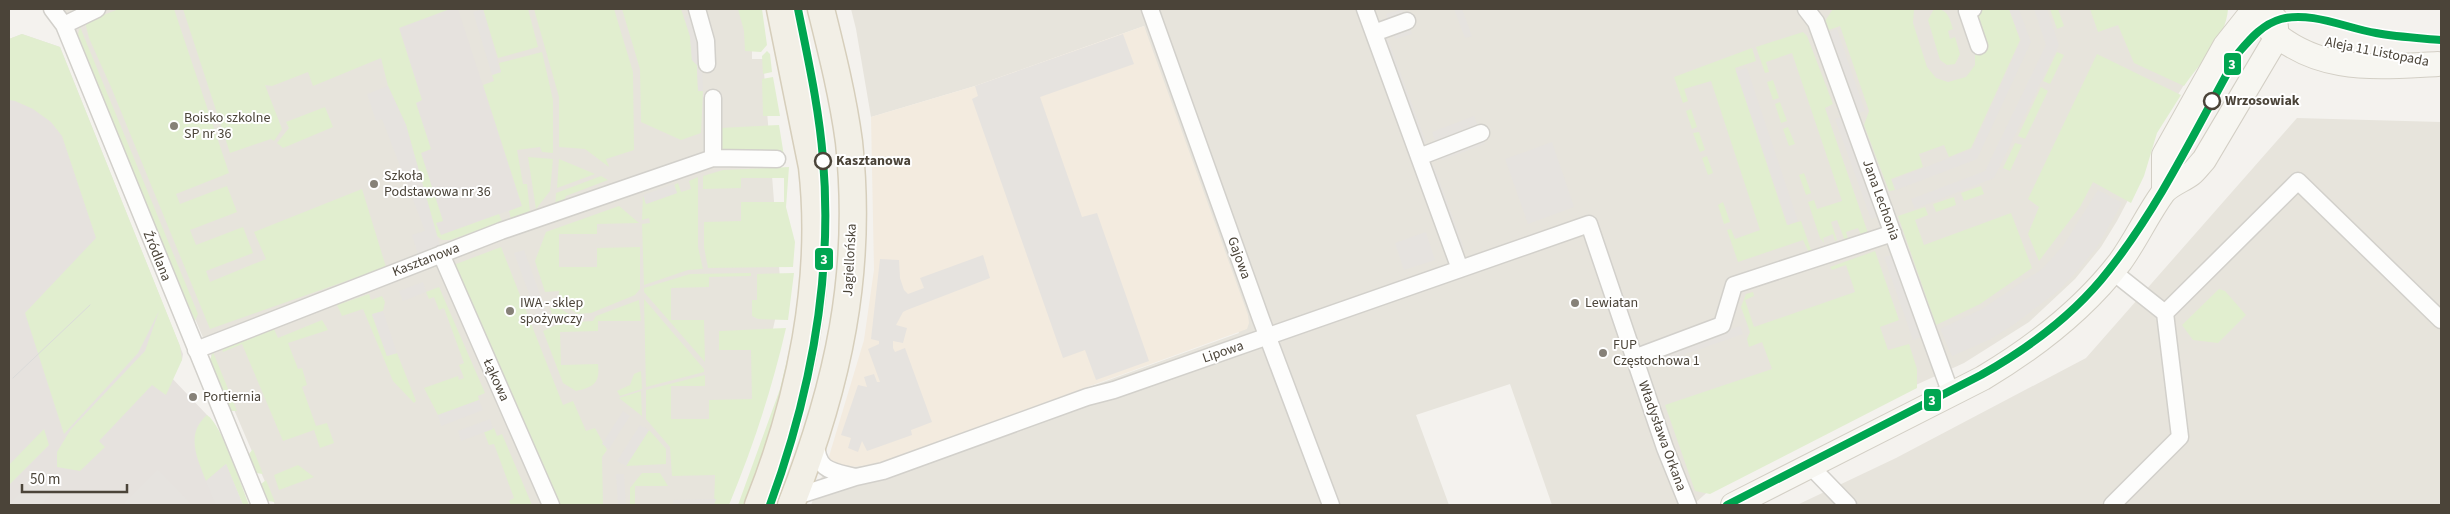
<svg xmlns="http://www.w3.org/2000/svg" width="2450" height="514" font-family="'Source Sans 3',sans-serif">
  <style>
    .residential { fill: #e7e4dc }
    .commercial { fill: #f3ebdf }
    .industrial { fill: #e6e2de }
    .green { fill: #e1eecf }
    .parking { fill: #e6e3df }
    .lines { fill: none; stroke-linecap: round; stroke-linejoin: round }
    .street-casing { stroke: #d2d0cb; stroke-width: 19 }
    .secondary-casing { stroke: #d3cfc5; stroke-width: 26 }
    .primary-casing { stroke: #d6cebb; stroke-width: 29 }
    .street { stroke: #fdfdfc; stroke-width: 16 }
    .secondary { stroke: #f7f6f1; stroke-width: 24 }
    .primary { stroke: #f2efe6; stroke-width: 26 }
    .tram { stroke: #dbdbda; stroke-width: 1 }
    .tram-1-casing { stroke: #fff; stroke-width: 11 }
    .tram-1 { stroke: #00a651; stroke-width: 8 }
    .stop-dot { fill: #fff; stroke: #4b4439; stroke-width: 2.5 }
    .poi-dot { fill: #868178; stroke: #fff; stroke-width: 2 }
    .labels { text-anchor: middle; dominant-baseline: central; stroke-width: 4; stroke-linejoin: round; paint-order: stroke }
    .street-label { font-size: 14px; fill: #4b4439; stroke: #fff }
    .stop-label { font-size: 14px; font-weight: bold; fill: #4b4439; stroke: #fff; text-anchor: start }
    .poi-label { font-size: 14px; fill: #4b4439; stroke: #fff; text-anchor: start }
    .line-badge { stroke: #fff; stroke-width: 2 }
    .badge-label { font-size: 14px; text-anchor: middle; font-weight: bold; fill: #fff }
  </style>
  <rect width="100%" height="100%" fill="#f4f2ee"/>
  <path class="residential" d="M 62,9 L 744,9 L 752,33 L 752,59 L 763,59 L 781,292 L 750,435 L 726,505 L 275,505 Z
    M 851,9 L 2222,9 L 2215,34 L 2149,142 L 2138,181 L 2117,221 L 2101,247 L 2075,279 L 2029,322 L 1964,363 L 1734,468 L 1693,505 L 1552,505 L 1510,384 L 1416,415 L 1449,505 L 811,505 L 827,463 L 849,467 L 873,465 L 1239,333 L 1144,26 L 975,86 L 871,117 L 856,29 Z
    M 2297,118 L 2441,122 L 2441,505 L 1797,505 L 1896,458 L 2086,358 Z"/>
  <path class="commercial" d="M 1144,26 L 1248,315 L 1249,323 L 1247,329 L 873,465 L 849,467 L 827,463 L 864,340 L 874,270 L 871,117 L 975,86 Z"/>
  <path class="industrial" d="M 450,9 L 458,9 L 522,206 L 441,235 L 436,223 L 443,221 L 421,153 L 431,149 L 416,103 L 422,100 L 399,27 Z
    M 22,34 L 60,47 L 183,354 L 182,360 L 169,375 L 207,415 L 243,505 L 9,505 L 9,39 Z"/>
  <path class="green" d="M 119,9 L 174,9 L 229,173 L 176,194 L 180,204 L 227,186 L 237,212 L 190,230 L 196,245 L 243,227 L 253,253 L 206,271 L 210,282 L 266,259 L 254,232 L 362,189 L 386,267 L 210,329 L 111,87 L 89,38 L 85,22 Z
    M 183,9 L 450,9 L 399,28 L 422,100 L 416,103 L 431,149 L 421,153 L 443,221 L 436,223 L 441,235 L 499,214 L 502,222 L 450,240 L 442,240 L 437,236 L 406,125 L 388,86 L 381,58 L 313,86 L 308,72 L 272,86 L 265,85 L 282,129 L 274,141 L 271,139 L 230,153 Z
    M 483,9 L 528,9 L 538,47 L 498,58 Z
    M 534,9 L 614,9 L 633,72 L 634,150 L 606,159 L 609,167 L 585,149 L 559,147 L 559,97 Z
    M 622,9 L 681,9 L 690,36 L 692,60 L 697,65 L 698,90 L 703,91 L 701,133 L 681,140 L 641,122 L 640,69 Z
    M 738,9 L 762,9 L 767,45 L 761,52 L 745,51 L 744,31 Z
    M 1833,9 L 1914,9 L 1913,23 L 1927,67 L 1936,78 L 1948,82 L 1966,77 L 1975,65 L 1975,12 L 1981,9 L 2009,9 L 2020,40 L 1971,148 L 1949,157 L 1944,145 L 1919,154 L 1923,167 L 1891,179 L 1895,190 L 1889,191 L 1864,125 L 1869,111 L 1840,26 L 1826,31 L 1823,24 Z
    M 1934,9 C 1948,9 1949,17 1953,29 L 1948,31 L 1950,39 L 1955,37 L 1960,54 L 1955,64 L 1947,65 L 1940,60 L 1928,20 Z
    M 2050,9 L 2058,9 L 2064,26 L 2057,29 Z
    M 2090,9 L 2228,9 C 2226,38 2200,63 2184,86 L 2134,63 L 2118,25 L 2098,32 Z
    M 80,27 L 198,314 L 195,321 L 79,46 L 78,34 Z
    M 1803,32 L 1807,36 L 1833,104 L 1825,108 L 1868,233 L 1861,235 L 1858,228 L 1846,232 L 1848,239 L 1845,241 L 1837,220 L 1831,222 L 1837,240 L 1835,241 L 1833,234 L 1823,238 L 1824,243 L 1820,238 L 1808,202 L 1814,200 L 1817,209 L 1842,201 L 1792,53 L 1766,62 L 1769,72 L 1765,73 L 1756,47 Z
    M 22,34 L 60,47 L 180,346 L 182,360 L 166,395 L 152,385 L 99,441 L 105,447 L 80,471 L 57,467 L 57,452 L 71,429 L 145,351 L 159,311 L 138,353 L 64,434 L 25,313 L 96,238 L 62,136 L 51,122 L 33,109 L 15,101 L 9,100 L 9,39 Z
    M 1752,48 L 1756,61 L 1735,68 L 1787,225 L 1801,221 L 1811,250 L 1809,253 L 1803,240 L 1738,262 L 1727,230 L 1731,229 L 1735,239 L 1760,230 L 1711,81 L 1684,89 L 1688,101 L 1683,103 L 1674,77 Z
    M 767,51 L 770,54 L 772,72 L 763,74 L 762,56 Z
    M 542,52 L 553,100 L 553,153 L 542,152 L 540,147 L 517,150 L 523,184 L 527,184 L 530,212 L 511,219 L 509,211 L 522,206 L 483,85 L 494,81 L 492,75 L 501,72 L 499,63 Z
    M 2057,52 L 2064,55 L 2050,84 L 2043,81 Z
    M 2097,54 L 2181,95 L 2157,133 L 2144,176 L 2131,203 L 2093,182 L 2080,207 L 2039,261 L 2028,234 L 2039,207 L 2028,199 Z
    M 773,77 L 780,116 L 763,116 L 762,79 Z
    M 1773,80 L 1779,98 L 1773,100 L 1767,82 Z
    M 2041,87 L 2048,91 L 2025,139 L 2018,136 Z
    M 1780,102 L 1787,121 L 1781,123 L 1775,104 Z
    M 325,107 L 333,127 L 283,148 L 277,143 L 289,128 L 286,122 Z
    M 1691,109 L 1697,127 L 1692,129 L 1686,111 Z
    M 779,125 L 784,156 L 722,154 L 720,128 Z
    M 1788,127 L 1795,144 L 1789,146 L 1783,129 Z
    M 1699,132 L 1705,150 L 1700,152 L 1693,133 Z
    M 2015,143 L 2022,145 L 2010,171 L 2003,168 Z
    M 1707,156 L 1713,173 L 1708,175 L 1702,158 Z
    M 528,157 L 553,159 L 550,191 L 536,209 Z
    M 559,159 L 595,174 L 557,188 Z
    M 789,167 L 786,207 L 795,242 L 793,267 L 708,268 L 704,247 L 704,222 L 741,221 L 741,202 L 784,202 L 784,178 L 741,178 L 741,188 L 703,189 L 703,176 L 723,170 Z
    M 1804,173 L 1811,193 L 1806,195 L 1799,175 Z
    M 601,176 L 608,180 L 566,196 L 562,206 L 555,210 L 556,193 Z
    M 698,177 L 698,247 L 703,269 L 688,270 L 644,285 L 642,224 L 650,223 L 649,218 L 642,220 L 643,195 L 646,204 L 677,193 L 674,185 L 678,183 L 681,192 L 691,189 L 689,181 Z
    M 1981,186 L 1984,194 L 1964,201 L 1961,193 Z
    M 1954,197 L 1956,205 L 1936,212 L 1933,204 Z
    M 1723,202 L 1730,222 L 1724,224 L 1718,205 Z
    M 619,206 L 639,223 L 597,224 L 597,234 L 559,234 L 559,267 L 597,267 L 597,248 L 640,247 L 640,289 L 635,295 L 591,313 L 577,314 L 558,300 L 559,291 L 545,292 L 535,261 L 546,232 Z
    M 1925,207 L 1928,215 L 1915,220 L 1924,245 L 2011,213 L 2032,268 L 1980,304 L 1936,325 L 1898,216 Z
    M 501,247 L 563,405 L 573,401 L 586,431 L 595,428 L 607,450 L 602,457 L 603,505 L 555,505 L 451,266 Z
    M 1875,251 L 1899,320 L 1880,327 L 1888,350 L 1909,344 L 1917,369 L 1917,388 L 1710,494 L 1695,491 L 1665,405 L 1772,369 L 1762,342 L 1749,347 L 1747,339 L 1750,332 L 1741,307 L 1746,294 L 1753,292 L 1754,296 L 1745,300 L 1754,327 L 1855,292 L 1846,265 L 1832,270 L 1830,267 Z
    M 751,273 L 751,276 L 709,277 L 709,287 L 671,288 L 671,320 L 704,320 L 705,362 L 644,292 L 644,288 L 690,274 Z
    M 794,273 L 788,320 L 758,319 L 752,316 L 752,300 L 757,300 L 757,274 Z
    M 439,287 L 485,393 L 478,396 L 479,400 L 438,415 L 424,388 L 458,376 L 459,380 L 464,378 L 459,365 L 464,363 L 444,308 L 439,310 L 434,297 L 429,299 L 426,292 Z
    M 2219,289 L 2225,291 L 2246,315 L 2218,343 L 2193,340 L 2182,325 Z
    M 369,294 L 371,300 L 382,296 L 385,302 L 383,311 L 372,315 L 387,356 L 397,353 L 416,401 L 414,403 L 393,381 L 363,309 L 342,316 L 337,305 Z
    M 644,299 L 704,369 L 704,372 L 646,387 Z
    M 639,300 L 641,321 L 598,321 L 598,331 L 560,332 L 561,365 L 598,364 C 600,383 594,387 576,391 L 563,383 L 543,331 L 561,323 L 593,321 L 596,316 Z
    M 558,307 L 572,316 L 553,318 L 550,308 Z
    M 322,320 L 328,330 L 288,343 L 298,369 L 302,368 L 307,385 L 302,387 L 316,426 L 327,423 L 334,443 L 320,448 L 314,430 L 283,441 L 242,344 L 223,352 L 221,347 L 273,327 L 278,338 Z
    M 786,328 C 772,389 753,447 729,505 L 714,505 L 715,475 L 672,476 L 670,447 L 646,419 L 646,390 L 705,375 L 705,386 L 671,386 L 671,419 L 709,419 L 709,400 L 752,399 L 751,350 L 719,350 L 719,331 Z
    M 794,330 L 796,346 L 749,505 L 738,505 L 780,389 Z
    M 213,352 L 237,411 L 231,411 L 210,360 Z
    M 641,371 L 642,389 L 620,396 L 617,391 L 630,385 L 634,374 Z
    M 641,391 L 642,416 L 619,398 Z
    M 207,415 C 223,426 241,485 249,505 L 243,505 L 226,464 L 206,481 C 197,458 185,434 207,415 Z
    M 494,428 L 497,436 L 502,434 L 532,505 L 511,505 L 509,501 L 514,498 L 494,444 L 489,445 L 484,432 Z
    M 44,429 L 49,445 L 9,485 L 9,465 Z
    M 649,430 L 666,449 L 666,464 L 626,466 Z
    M 253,449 L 263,474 L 256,473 L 249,454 Z
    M 298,465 L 314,477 L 279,490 L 274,475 Z
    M 642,473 L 660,473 L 668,486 L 635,486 L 635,505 L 630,505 L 630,488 Z
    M 266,480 L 275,502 L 268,501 L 261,484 Z"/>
  <path class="parking" d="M 483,9 L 501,72 L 492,75 L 473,12 Z
    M 1403,9 L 1412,34 L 1395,39 L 1386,14 Z
    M 1454,9 L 1462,9 L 1472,36 L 1465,38 Z
    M 2009,9 L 2019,9 L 2031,42 L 1977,159 L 1896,190 L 1892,180 L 1972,149 L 2021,40 Z
    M 2034,9 L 2047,9 L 2059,45 L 1994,178 L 1915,209 L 1911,199 L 1985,171 L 2046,45 Z
    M 693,14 L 701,40 L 703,91 L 698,91 L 697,65 L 692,60 L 690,36 L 684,17 Z
    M 1837,29 L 1865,111 L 1856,114 L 1827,33 Z
    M 1123,34 L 1134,64 L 1040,97 L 1082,217 L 1097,213 L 1149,361 L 1096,380 L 1085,350 L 1063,358 L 972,99 L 978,96 L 975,86 Z
    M 1386,34 L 1426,142 L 1419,145 L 1379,36 Z
    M 1747,68 L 1798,221 L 1788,225 L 1736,71 Z
    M 388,86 L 406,125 L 440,246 L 418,254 L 412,235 L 425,231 L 382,119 L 376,121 L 367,94 Z
    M 1474,116 L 1485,144 L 1442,160 L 1432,132 Z
    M 1843,116 L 1879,216 L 1871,219 L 1835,119 Z
    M 1552,142 L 1574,207 L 1528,224 L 1505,159 Z
    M 1434,166 L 1464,248 L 1456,251 L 1426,169 Z
    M 674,184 L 677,193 L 646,204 L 643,195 Z
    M 2098,190 L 2122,203 L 2098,246 L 2078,270 L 2058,291 L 2016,323 L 1991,339 L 1952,356 L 1940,329 L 1982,309 L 2042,269 L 2063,246 Z
    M 1426,232 L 1435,260 L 1404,270 L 1395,243 Z
    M 524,250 L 550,322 L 541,326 L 514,253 Z
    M 983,255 L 990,278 L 907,310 L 903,312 L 896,325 L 907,328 L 903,343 L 893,341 L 893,348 L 895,352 L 905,348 L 932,422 L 911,430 L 912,435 L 867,451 L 862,441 L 858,452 L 848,448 L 851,438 L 841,435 L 858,385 L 867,387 L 864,377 L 874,374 L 877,382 L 880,382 L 868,349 L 879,344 L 879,341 L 871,339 L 880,259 L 899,260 L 900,278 L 904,290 L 908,294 L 924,288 L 920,278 Z
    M 1892,255 L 1921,337 L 1913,340 L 1884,257 Z
    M 423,282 L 426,292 L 403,301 L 399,291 Z
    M 383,311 L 397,353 L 387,356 L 372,314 Z
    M 1740,326 L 1743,334 L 1651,366 L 1648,357 Z
    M 479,400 L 483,410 L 441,426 L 438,415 Z
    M 623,411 L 630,416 L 609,449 L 602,444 Z
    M 490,419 L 493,429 L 461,441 L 458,431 Z
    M 640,425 L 649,430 L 626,466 L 617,461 Z
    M 226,464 L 243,505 L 216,505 L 206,481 Z
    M 158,470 L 192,505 L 127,505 L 125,503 Z
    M 616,474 L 624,474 L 626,505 L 618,505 Z
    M 35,479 L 59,486 L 41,505 L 9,505 Z
    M 716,499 L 714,505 L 673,505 L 673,500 Z"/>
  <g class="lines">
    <defs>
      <path id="street" d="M 52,9 L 64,25 L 260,505
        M 697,9 L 706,41 L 707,64
        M 1150,9 L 1261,319 L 1331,505
        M 1365,9 L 1460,269
        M 1806,9 L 1816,22 L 1951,394
        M 1973,9 L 1967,11 L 1979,46
        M 64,25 L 97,9
        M 1374,33 L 1407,21
        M 713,98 L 713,158
        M 1419,157 L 1481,133
        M 441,254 L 551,505
        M 2112,271 L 2165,313 L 2298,181 L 2441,320
        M 196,350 L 501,231 L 713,158 L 777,159
        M 1634,358 L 1722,325 L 1734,285 L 1893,233
        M 816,442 C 817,472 832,471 856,477
        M 1812,464 L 1817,473 L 1848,505
        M 794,497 L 856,477 L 883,471 L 1087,397 L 1114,390 L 1589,224 L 1665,448 L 1688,505
        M 2112,505 L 2180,437 L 2165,313"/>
      <path id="secondary" d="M 2266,26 C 2316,74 2374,67 2438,64
        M 2164,191 L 2164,155 L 2225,46 L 2252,12 L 2275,19
        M 1733,505 L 1983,378 C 2035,347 2083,310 2120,262 C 2136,240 2147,215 2163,193 C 2169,185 2183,180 2191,174 C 2196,170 2200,164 2204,160 L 2277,37 L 2275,19"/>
      <path id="primary" d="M 758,505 C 800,400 825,280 812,167 L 780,9
        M 791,505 C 838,385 863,273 849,142 C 843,97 832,53 821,9"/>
    </defs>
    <use href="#street" class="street-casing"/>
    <use href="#secondary" class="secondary-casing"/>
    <use href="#primary" class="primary-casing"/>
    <use href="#street" class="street"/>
    <use href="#secondary" class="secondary"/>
    <use href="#primary" class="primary"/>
    <path class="tram" d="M 13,378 L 90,305"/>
    <defs>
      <path id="tram-1" d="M 770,505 C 811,393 833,278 823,159 C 819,108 808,59 798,9
        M 1727,505 L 1981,375 C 2029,348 2075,314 2109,270 C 2161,204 2198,125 2239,52 C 2251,38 2263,24 2281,19 C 2311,11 2346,28 2376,33 C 2397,37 2419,38 2441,40"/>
    </defs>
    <use href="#tram-1" class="tram-1-casing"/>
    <use href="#tram-1" class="tram-1"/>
  </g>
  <g class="stop-dot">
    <circle cx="2212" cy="101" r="8"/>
    <circle cx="823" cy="161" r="8"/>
  </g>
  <g class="poi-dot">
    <circle cx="174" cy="126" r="5"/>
    <circle cx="374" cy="184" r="5"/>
    <circle cx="1575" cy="303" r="5"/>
    <circle cx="510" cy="311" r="5"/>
    <circle cx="1603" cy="353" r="5"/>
    <circle cx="193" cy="397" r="5"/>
  </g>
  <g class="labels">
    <g class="street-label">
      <text transform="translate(2377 52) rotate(11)">Aleja 11 Listopada</text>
      <text transform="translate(1881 200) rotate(70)">Jana Lechonia</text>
      <text transform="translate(157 256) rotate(68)">Źródlana</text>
      <text transform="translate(1239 258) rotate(70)">Gajowa</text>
      <text transform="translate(426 260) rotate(-21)">Kasztanowa</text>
      <text transform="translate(850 260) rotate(-87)">Jagiellońska</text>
      <text transform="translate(1223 352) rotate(-19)">Lipowa</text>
      <text transform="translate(496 380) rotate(66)">Łąkowa</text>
      <text transform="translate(1662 436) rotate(70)">Władysława Orkana</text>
    </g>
    <g class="stop-label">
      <text x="2225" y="101">Wrzosowiak</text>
      <text x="836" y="161">Kasztanowa</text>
    </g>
    <g class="poi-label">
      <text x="184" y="118">Boisko szkolne<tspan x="184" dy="16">SP nr 36</tspan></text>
      <text x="384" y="176">Szkoła<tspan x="384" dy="16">Podstawowa nr 36</tspan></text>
      <text x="520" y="303">IWA - sklep<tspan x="520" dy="16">spożywczy</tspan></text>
      <text x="1585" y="303">Lewiatan</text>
      <text x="1613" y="345">FUP<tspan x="1613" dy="16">Częstochowa 1</tspan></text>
      <text x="203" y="397">Portiernia</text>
    </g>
  </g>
  <g class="line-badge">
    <rect x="2223" y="52" width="19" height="24" rx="5" fill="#00a651"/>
    <rect x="814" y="247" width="20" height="24" rx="5" fill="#00a651"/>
    <rect x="1923" y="388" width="19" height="24" rx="5" fill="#00a651"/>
  </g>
  <g class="badge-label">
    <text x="2232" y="69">3</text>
    <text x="824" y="264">3</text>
    <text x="1932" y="405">3</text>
  </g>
  <rect width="2450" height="514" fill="none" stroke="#4b4439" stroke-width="20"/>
  <path d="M22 484v8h105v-8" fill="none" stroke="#4b4439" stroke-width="2.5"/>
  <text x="30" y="484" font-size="15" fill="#4b4439" stroke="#ffffff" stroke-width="4" paint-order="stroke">50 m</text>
</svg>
